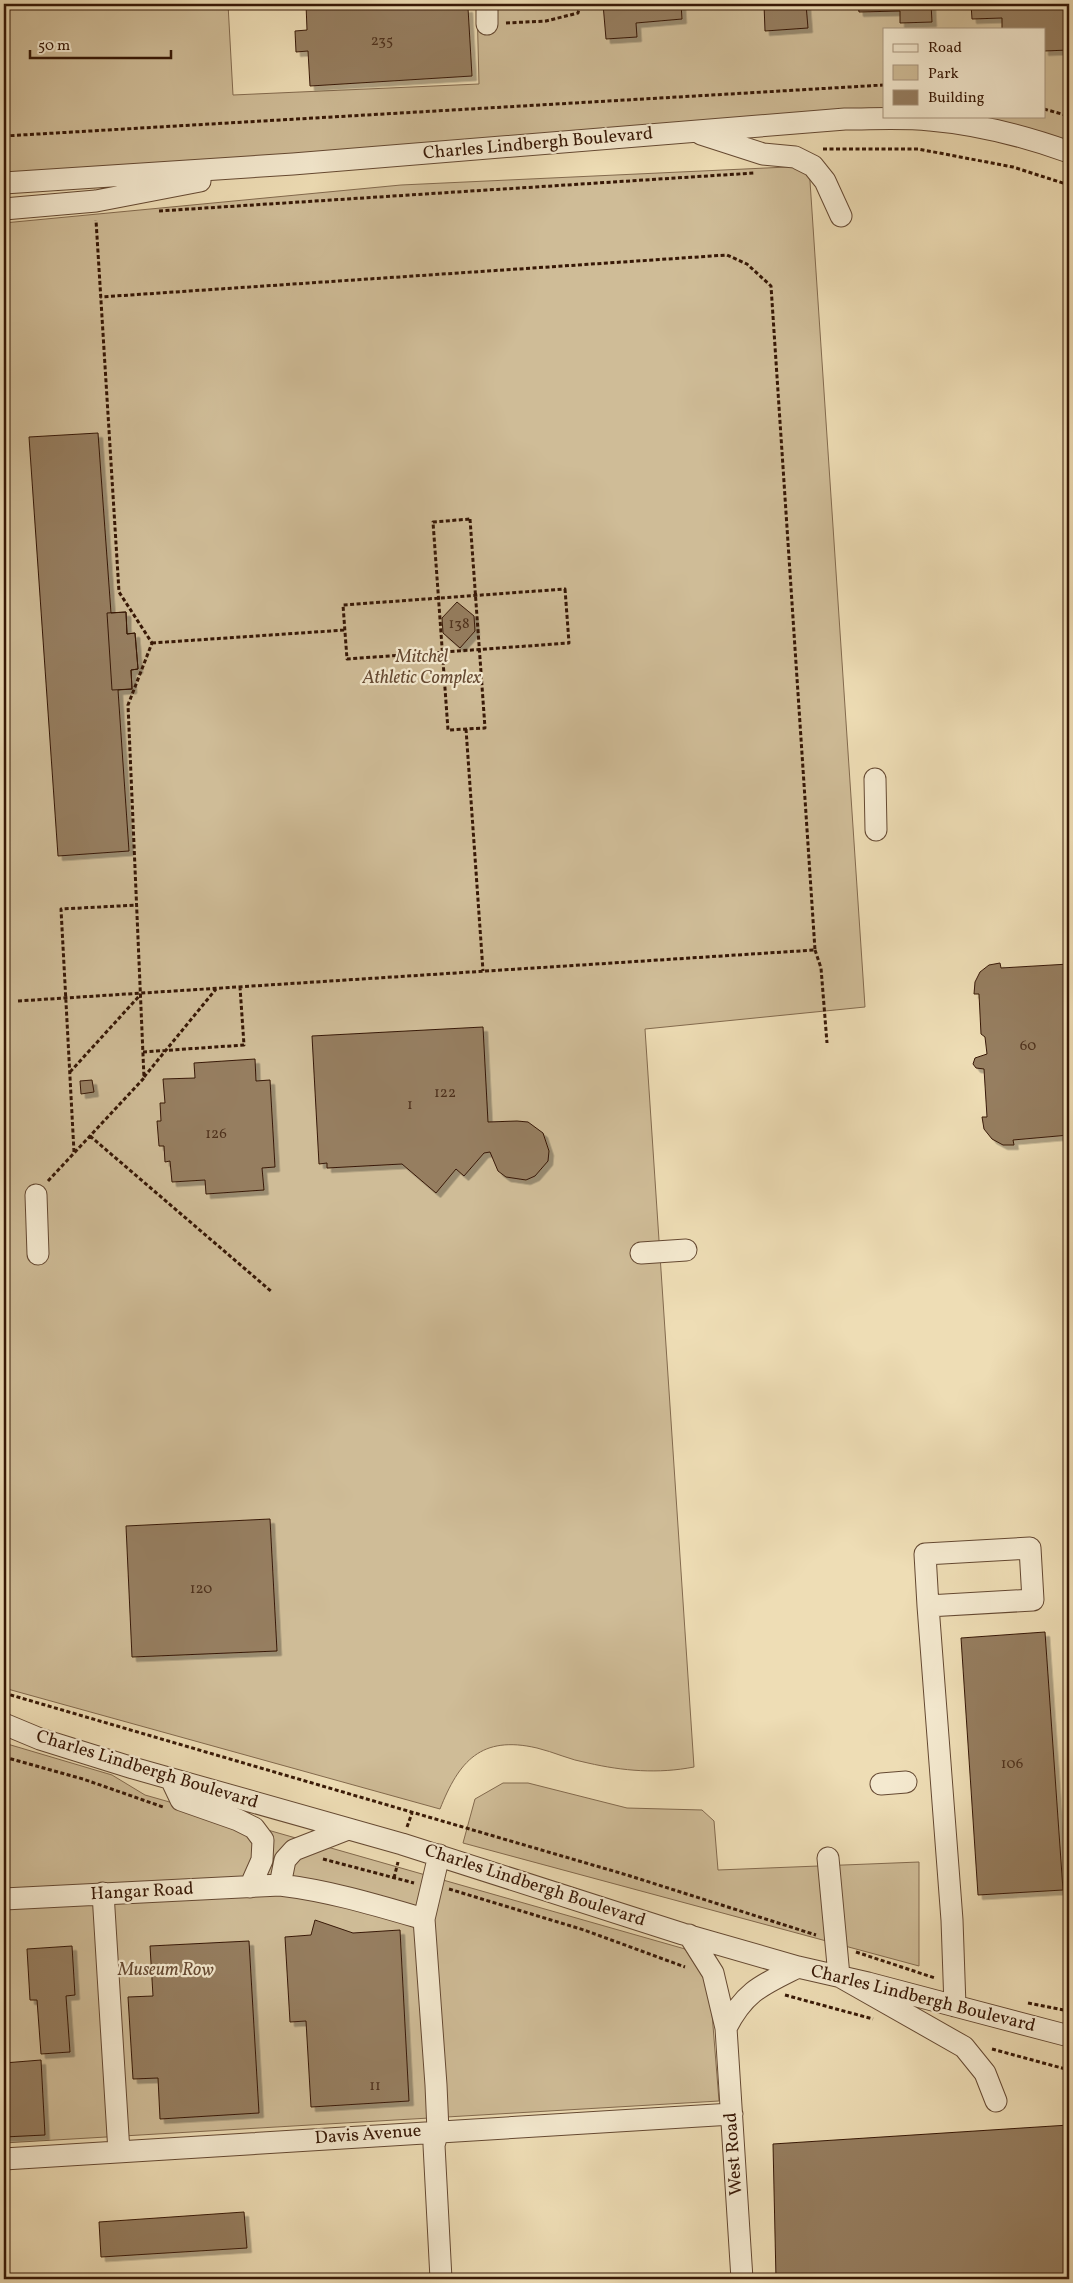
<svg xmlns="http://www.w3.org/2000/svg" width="1073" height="2283" font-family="Vollkorn,serif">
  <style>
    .green { fill: #cfbc97; stroke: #836a4e; fill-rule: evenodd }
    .building { fill: #967e61; stroke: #371806; filter: url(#shadow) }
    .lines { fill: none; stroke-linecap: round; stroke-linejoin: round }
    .minor-casing { stroke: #654932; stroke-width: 23 }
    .path { stroke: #371806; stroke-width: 3; stroke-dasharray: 4 2.5; stroke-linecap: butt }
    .minor { stroke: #f4e9cf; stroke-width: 21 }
    .labels { text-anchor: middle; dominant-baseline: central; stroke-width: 4.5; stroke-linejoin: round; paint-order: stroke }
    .number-label { font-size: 15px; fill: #4f321d }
    .street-label { font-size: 18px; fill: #371806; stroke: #f4e9cf }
    .park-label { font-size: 18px; font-style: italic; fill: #654932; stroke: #f4e9cf }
  </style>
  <defs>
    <filter id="shadow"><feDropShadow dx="4.5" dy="4.5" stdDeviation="0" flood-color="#0004"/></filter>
  </defs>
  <rect width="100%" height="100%" fill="#eeddb5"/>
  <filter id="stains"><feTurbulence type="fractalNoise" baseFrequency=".004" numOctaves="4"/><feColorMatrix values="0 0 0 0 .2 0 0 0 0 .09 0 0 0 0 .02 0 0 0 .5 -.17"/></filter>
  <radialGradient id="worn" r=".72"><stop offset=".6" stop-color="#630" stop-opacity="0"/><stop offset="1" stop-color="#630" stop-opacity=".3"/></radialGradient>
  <path class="green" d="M 4,4 L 228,4 L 233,95 L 479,84 L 477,4 L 1069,4 L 1069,152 L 929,120 L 4,183 ZM 884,29 L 1044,29 L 1044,116 L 884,116 Z
    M 809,166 L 865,1007 L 645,1029 L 694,1767 C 658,1774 623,1771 588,1763 C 570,1760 554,1752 537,1748 C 481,1735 459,1761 440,1809 L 4,1688 L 4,223 L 401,185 Z
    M 4,1743 L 112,1775 L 145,1795 L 685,1949 L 710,1988 L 719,2101 L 4,2143 Z
    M 503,1783 L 528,1783 L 627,1808 L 702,1810 L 714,1821 L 718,1870 L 919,1862 L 919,1966 L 463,1843 L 475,1799 Z"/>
  <path class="building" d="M 306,4 L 457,4 L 457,9 L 468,8 L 472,76 L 310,86 L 308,51 L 296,52 L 295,31 L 307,30 Z
    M 603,4 L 681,4 L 682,19 L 636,23 L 637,37 L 606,39 Z
    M 764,4 L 806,4 L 808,28 L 765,31 Z
    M 858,4 L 931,4 L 932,22 L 900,23 L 900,11 L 859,12 Z
    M 971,4 L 1046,4 L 1046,8 L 1069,7 L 1069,50 L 1044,51 L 1044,29 L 1002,29 L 1002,18 L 972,19 Z
    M 98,433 L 111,613 L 126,612 L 127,634 L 135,633 L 138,669 L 131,670 L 132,689 L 118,690 L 129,851 L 58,856 L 29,437 Z
    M 457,602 L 474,616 L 475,631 L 460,648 L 443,633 L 442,618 Z
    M 126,612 L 127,634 L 135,633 L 138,669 L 131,670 L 132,689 L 112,690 L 107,613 Z
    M 1000,963 L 1001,968 L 1069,964 L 1069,1135 L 1013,1140 L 1014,1145 L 1003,1145 L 992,1139 L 984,1129 L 982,1117 L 987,1117 L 984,1069 L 976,1068 L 973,1064 L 975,1058 L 987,1054 L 985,1037 L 981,1034 L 979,994 L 974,994 L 975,982 L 980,972 L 989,965 Z
    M 483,1027 L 488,1122 L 517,1121 L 528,1122 L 543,1133 L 549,1151 L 548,1161 L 535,1176 L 526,1180 L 506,1177 L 498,1171 L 490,1152 L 484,1153 L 464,1176 L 456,1169 L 436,1193 L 402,1164 L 327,1168 L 327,1163 L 319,1164 L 312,1036 Z
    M 255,1059 L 256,1081 L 270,1080 L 275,1167 L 262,1168 L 264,1190 L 206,1194 L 205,1180 L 172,1182 L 170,1161 L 165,1162 L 164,1146 L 159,1146 L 157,1121 L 161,1121 L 160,1103 L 165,1103 L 163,1079 L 195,1078 L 194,1063 Z
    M 92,1080 L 94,1092 L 81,1094 L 80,1081 Z
    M 270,1519 L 277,1651 L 132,1657 L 126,1526 Z
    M 1045,1632 L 1063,1890 L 978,1895 L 961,1638 Z
    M 315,1920 L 353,1933 L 400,1930 L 409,2101 L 311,2107 L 306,2021 L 290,2022 L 285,1937 L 311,1935 Z
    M 249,1941 L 259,2113 L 160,2119 L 158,2078 L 133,2079 L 128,1997 L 153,1996 L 150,1946 Z
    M 72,1946 L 75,1995 L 66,1996 L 70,2052 L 41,2054 L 37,2000 L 30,2000 L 27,1949 Z
    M 41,2060 L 45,2135 L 4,2137 L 4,2063 Z
    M 1069,2125 L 1069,2279 L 776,2279 L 773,2144 Z
    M 244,2212 L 247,2248 L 101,2257 L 99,2222 Z"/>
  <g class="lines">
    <defs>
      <path id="minor" d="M 487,4 L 487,24
        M 701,134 L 763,154 L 795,157 L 813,166 L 825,181 L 841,216
        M 4,183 L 293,164 L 845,119 C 873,119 902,117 930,120 C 978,124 1024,136 1069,152
        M 4,209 L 96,201 L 200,181
        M 875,779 L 876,830
        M 36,1195 L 38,1254
        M 641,1253 L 686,1250
        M 928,1606 L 1033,1600 L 1030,1548 L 925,1554 L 928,1606 L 952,1920 L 955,2006
        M 4,1724 L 40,1739 L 133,1768 L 402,1844 L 683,1934 L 798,1967 L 868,1983 L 1069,2036
        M 171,1779 L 181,1800 L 238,1820 L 254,1828 L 263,1840 L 262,1860 L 250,1887
        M 881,1784 L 906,1782
        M 439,1855 L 424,1919 L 436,2085 L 438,2131 L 434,2145 L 441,2279
        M 828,1858 L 839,1976 L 964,2047 L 985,2073 L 996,2101
        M 280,1885 L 285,1860 L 294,1850 L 348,1829
        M 103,1893 L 119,2152
        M 4,1899 L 280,1885 C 330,1891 376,1905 424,1919
        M 689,1935 L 713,1973 L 726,2028 L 742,2279
        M 726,2028 C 745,1991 762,1985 798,1967
        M 4,2159 L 732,2114"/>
    </defs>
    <use href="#minor" class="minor-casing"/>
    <path class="path" d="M 506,23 L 546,21 L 578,13 L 580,4
      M 1044,109 L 1069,116
      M 4,136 L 884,85
      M 823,149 L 918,149 L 1013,167 L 1069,185
      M 159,211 L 754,173
      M 470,519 L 485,728 L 448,730 L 433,522 Z
      M 565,589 L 569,643 L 347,659 L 343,605 Z
      M 152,643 L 345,630
      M 466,729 L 483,971
      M 815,950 L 821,968 L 827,1043
      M 18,1001 L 815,950 L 771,286 L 747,264 L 727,255 L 100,297
      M 143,1052 L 244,1045 L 240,987
      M 70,1072 L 141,994
      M 144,1077 L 216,989
      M 90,1136 L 272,1292
      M 74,1152 L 61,909 L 138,905
      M 48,1181 L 144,1078 L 128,705 L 152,643 L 119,592 L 96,220
      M 4,1693 L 627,1875 L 816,1935
      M 4,1757 L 83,1779 L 163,1807
      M 407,1827 L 412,1813
      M 323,1859 L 414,1883
      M 394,1878 L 398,1862
      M 449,1889 L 584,1930 L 685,1967
      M 856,1952 L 935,1978
      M 785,1995 L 873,2019
      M 1028,2003 L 1069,2011
      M 992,2049 L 1069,2070"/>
    <use href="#minor" class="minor"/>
  </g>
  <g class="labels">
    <g class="number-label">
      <text x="382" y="41">235</text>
      <text x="459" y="624">138</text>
      <text x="1028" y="1046">60</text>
      <text x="445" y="1093">122</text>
      <text x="410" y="1105">1</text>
      <text x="216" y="1134">126</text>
      <text x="201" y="1589">120</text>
      <text x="1012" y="1764">106</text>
      <text x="375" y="2086">11</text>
    </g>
    <g class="street-label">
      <text transform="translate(538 144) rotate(-5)">Charles Lindbergh Boulevard</text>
      <text transform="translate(147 1770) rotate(17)">Charles Lindbergh Boulevard</text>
      <text transform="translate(535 1886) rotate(18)">Charles Lindbergh Boulevard</text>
      <text transform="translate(142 1892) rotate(-3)">Hangar Road</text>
      <text transform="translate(923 1999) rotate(14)">Charles Lindbergh Boulevard</text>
      <text transform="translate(368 2135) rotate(-4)">Davis Avenue</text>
      <text transform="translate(734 2154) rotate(-94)">West Road</text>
    </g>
    <g class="park-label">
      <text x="422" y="657">Mitchel<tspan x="422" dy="21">Athletic Complex</tspan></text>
      <text x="166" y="1970">Museum Row</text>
    </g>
  </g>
  <rect width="1073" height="2283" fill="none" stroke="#eeddb5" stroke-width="20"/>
  <rect x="5" y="5" width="1063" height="2273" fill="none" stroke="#371806" stroke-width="2.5"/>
  <rect x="10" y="10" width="1053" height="2263" fill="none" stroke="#371806"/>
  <rect x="883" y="28" width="162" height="90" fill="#f4e9cf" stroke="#a8957f"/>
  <rect x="893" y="44" width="25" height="8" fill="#f4e9cf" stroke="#a8957f"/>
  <text x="928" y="52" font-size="15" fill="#371806">Road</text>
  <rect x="893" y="65" width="25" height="15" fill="#cfbc97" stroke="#a8957f"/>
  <text x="928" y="78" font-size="15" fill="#371806">Park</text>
  <rect x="893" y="90" width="25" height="15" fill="#967e61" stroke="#a8957f"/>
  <text x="928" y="102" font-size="15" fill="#371806">Building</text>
  <path d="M30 50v8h141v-8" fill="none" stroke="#371806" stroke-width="2.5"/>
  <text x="38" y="50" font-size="15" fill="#371806" stroke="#f4e9cf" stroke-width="4" paint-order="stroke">50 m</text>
  <rect width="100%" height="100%" filter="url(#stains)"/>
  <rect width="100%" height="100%" fill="url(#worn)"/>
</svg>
